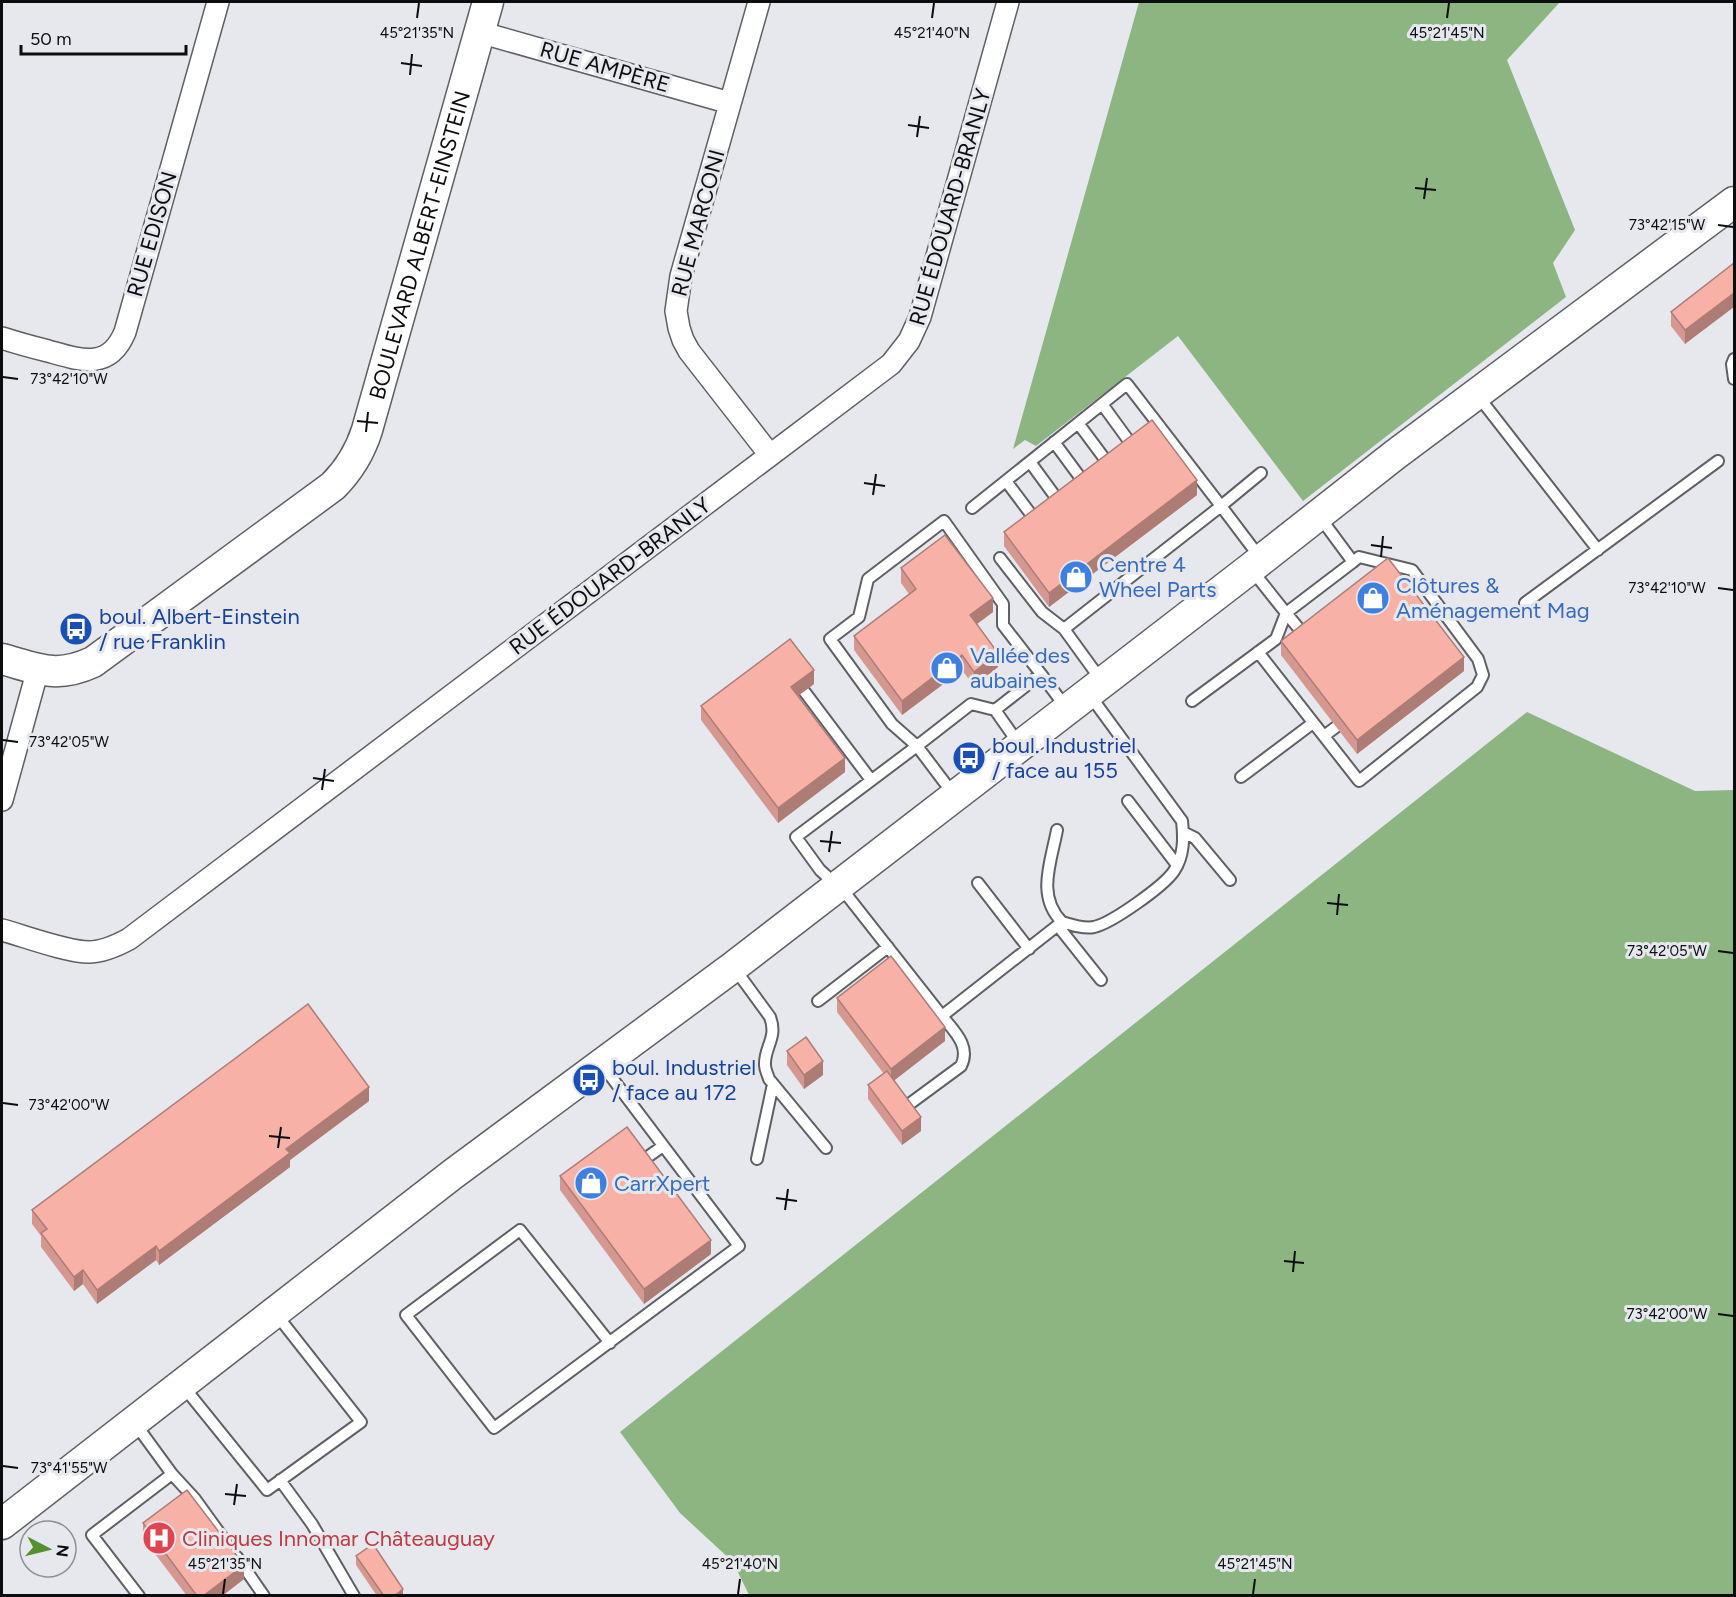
<svg xmlns="http://www.w3.org/2000/svg" width="1736" height="1597" font-family="Figtree,sans-serif">
  <style>
    .forest { fill: #8db582 }
    .lines { fill: none; stroke-linecap: round; stroke-linejoin: round }
    .lane-casing { stroke: #5e6065; stroke-width: 14 }
    .street-casing { stroke: #5e6065; stroke-width: 24 }
    .secondary-casing { stroke: #5e6065; stroke-width: 33 }
    .lane { stroke: #fff; stroke-width: 10 }
    .street { stroke: #fff; stroke-width: 21 }
    .secondary { stroke: #fff; stroke-width: 30 }
    .wall { fill: #d49890 }
    .shaded-wall { fill: #ad7c75 }
    .building { fill: #f7b1a7; stroke: #ad7c75; stroke-width: 1.5 }
    .ticks { fill: none; stroke: #0c0d0f; stroke-width: 2 }
    .labels { text-anchor: middle; dominant-baseline: central; stroke-width: 6; stroke-linejoin: round; paint-order: stroke }
    .street-label { font-size: 22px; fill: #0c0d0f; stroke: #e6e8ee }
    .shop-label { font-size: 22px; fill: #366cbe; stroke: #e6e8ee; text-anchor: start }
    .transit-label { font-size: 22px; fill: #164399; stroke: #e6e8ee; text-anchor: start }
    .health-label { font-size: 22px; fill: #be3a42; stroke: #e6e8ee; text-anchor: start }
    .ticks-label { font-size: 15px; text-anchor: middle; fill: #0c0d0f; stroke: #e6e8ee; stroke-width: 6; stroke-linejoin: round; paint-order: stroke }
  </style>
  <rect width="100%" height="100%" fill="#e6e8ee"/>
  <path class="forest" d="M 1139,2 L 1560,2 L 1507,60 L 1575,230 L 1553,263 L 1566,297 L 1303,501 L 1178,336 L 1036,446 L 1025,440 L 1013,449 Z
    M 1527,712 L 1695,791 L 1734,790 L 1734,1595 L 749,1595 L 733,1562 L 680,1513 L 620,1432 Z"/>
  <g class="lines">
    <defs>
      <path id="lane" d="M 1734,359 L 1732,364 L 1734,379
        M 1478,396 L 1598,550
        M 1102,404 L 1134,448
        M 1078,423 L 1110,466
        M 1054,442 L 1085,484
        M 1030,462 L 1060,503
        M 1006,481 L 1036,521
        M 972,508 L 1127,384 L 1221,506 L 1261,473
        M 1000,558 L 1042,612 L 1064,629
        M 1251,569 L 1286,613 L 1353,562 L 1319,516
        M 1525,603 L 1718,461
        M 1258,652 L 1359,781 L 1477,687 L 1483,675 L 1478,659 L 1412,570 L 1359,557 L 1353,562
        M 1041,674 L 1003,625 L 1003,604 L 944,521 L 868,579 L 859,617 L 830,639 L 892,724 L 917,746 L 796,837 L 820,870 L 846,894 L 942,1016 L 1062,922 C 1072,925 1083,929 1094,927 C 1112,923 1164,886 1174,871 C 1184,856 1184,839 1182,821 L 1089,694
        M 1101,680 L 1064,629 L 1221,506 L 1261,559
        M 804,691 L 871,780
        M 1192,701 L 1276,639 L 1286,613 L 1305,636
        M 995,710 L 1019,744
        M 1324,736 L 1336,727
        M 1241,777 L 1313,723
        M 954,795 L 917,746 L 971,704 L 995,710 L 1041,674 L 1067,709
        M 1128,801 L 1177,865
        M 1057,830 C 1051,862 1036,896 1062,922
        M 1183,832 L 1195,838 L 1230,880
        M 978,883 L 1029,949
        M 1058,926 L 1101,980
        M 735,969 L 770,1017 C 778,1038 764,1047 765,1065 C 765,1070 768,1075 769,1079 L 826,1148
        M 818,1001 L 888,947
        M 603,1066 L 739,1246 L 494,1428 L 406,1315 L 520,1230 L 610,1343
        M 904,1108 L 961,1066 C 971,1046 954,1031 942,1016
        M 757,1159 L 773,1084
        M 642,1161 L 663,1146
        M 183,1386 L 267,1490 L 361,1422 L 276,1314
        M 134,1422 L 172,1474 L 92,1535 L 139,1596
        M 172,1474 L 195,1499 L 226,1542
        M 280,1480 L 312,1524 L 354,1596
        M 237,1557 L 264,1596"/>
      <path id="street" d="M 759,2 L 681,276 L 676,311 L 679,328 L 683,340 L 689,351 L 770,455
        M 479,32 L 730,103
        M 2,338 C 17,343 32,347 48,351 C 80,360 109,371 125,332 L 218,2
        M 2,800 L 38,669
        M 2,930 C 24,936 67,952 89,952 C 103,952 116,946 129,939 L 891,364 L 909,341 L 920,317 L 1008,2"/>
      <g id="secondary">
        <path id="s1" d="M 2,659 C 38,669 56,679 93,662 L 333,486 C 349,470 360,452 367,430 L 488,2"/>
        <path d="M 2,1524 L 453,1174 L 733,967 L 1251,568 L 1396,454 L 1734,202"/>
      </g>
    </defs>
    <use href="#lane" class="lane-casing"/>
    <use href="#street" class="street-casing"/>
    <use href="#secondary" class="secondary-casing"/>
    <use href="#lane" class="lane"/>
    <use href="#street" class="street"/>
    <use href="#secondary" class="secondary"/>
  </g>
  <path class="wall" d="M 1734,263 L 1685,344 L 1671,326 L 1671,312 Z
    M 1197,495 L 1049,607 L 1004,546 L 1004,532 Z
    M 901,568 L 993,612 L 977,624 L 998,667 L 974,686 L 962,670 L 902,715 L 854,650 L 854,636 L 909,594 L 901,583 Z
    M 1281,641 L 1464,671 L 1357,754 L 1281,655 Z
    M 814,684 L 798,696 L 845,772 L 778,823 L 701,720 L 701,706 Z
    M 837,998 L 945,1041 L 894,1080 L 921,1131 L 902,1145 L 868,1099 L 868,1085 L 884,1074 L 837,1012 Z
    M 787,1051 L 823,1075 L 804,1089 L 787,1065 Z
    M 369,1101 L 290,1160 L 290,1167 L 171,1256 L 159,1265 L 156,1260 L 97,1304 L 83,1284 L 74,1291 L 41,1247 L 41,1236 L 32,1224 L 32,1210 Z
    M 560,1176 L 711,1254 L 644,1304 L 560,1190 Z
    M 143,1523 L 244,1579 L 222,1596 L 187,1596 L 143,1538 Z
    M 356,1556 L 403,1596 L 377,1596 L 356,1565 Z"/>
  <path class="shaded-wall" d="M 1734,293 L 1734,307 L 1685,344 L 1685,330 Z
    M 1197,480 L 1197,495 L 1049,607 L 1049,593 Z
    M 993,598 L 993,612 L 970,629 L 970,615 Z
    M 998,653 L 998,667 L 974,686 L 974,672 Z
    M 962,655 L 962,670 L 902,715 L 902,701 Z
    M 1464,657 L 1464,671 L 1357,754 L 1357,740 Z
    M 814,670 L 814,684 L 791,701 L 791,687 Z
    M 845,758 L 845,772 L 778,823 L 778,808 Z
    M 945,1027 L 945,1041 L 891,1083 L 891,1069 Z
    M 823,1061 L 823,1075 L 804,1089 L 804,1075 Z
    M 369,1087 L 369,1101 L 290,1160 L 290,1167 L 159,1265 L 159,1251 L 286,1149 Z
    M 921,1117 L 921,1131 L 902,1145 L 902,1131 Z
    M 711,1240 L 711,1254 L 644,1304 L 644,1289 Z
    M 156,1246 L 156,1260 L 97,1304 L 97,1290 Z
    M 83,1270 L 83,1284 L 74,1291 L 74,1277 Z
    M 244,1565 L 244,1579 L 222,1596 L 203,1596 Z
    M 403,1589 L 403,1596 L 394,1596 Z"/>
  <path class="building" d="M 1734,263 L 1734,293 L 1685,330 L 1671,312 Z
    M 1152,420 L 1197,480 L 1049,593 L 1004,532 Z
    M 945,535 L 993,598 L 970,615 L 998,653 L 974,672 L 962,655 L 902,701 L 854,636 L 916,589 L 901,568 Z
    M 1388,558 L 1464,657 L 1357,740 L 1281,641 Z
    M 790,639 L 814,670 L 791,687 L 845,758 L 778,808 L 701,706 Z
    M 891,956 L 945,1027 L 891,1069 L 837,998 Z
    M 308,1004 L 369,1087 L 286,1149 L 290,1153 L 159,1251 L 156,1246 L 97,1290 L 83,1270 L 74,1277 L 41,1233 L 47,1229 L 32,1210 Z
    M 806,1037 L 823,1061 L 804,1075 L 787,1051 Z
    M 887,1071 L 921,1117 L 902,1131 L 868,1085 Z
    M 627,1127 L 711,1240 L 644,1289 L 560,1176 Z
    M 187,1490 L 244,1565 L 203,1596 L 197,1596 L 143,1523 Z
    M 373,1544 L 403,1589 L 394,1596 L 384,1596 L 356,1556 Z"/>
  <path class="ticks" d="M 417,18 L 419,3M 932,18 L 934,3M 1447,18 L 1449,3M 401,63 L 422,66M 410,75 L 412,54M 908,125 L 929,128M 917,137 L 920,116M 1415,188 L 1436,190M 1424,199 L 1427,178M 1718,225 L 1733,227M 3,377 L 18,379M 357,421 L 378,423M 366,432 L 368,412M 864,483 L 885,486M 873,495 L 876,474M 1371,545 L 1392,548M 1381,557 L 1383,536M 1718,588 L 1733,590M 3,740 L 18,742M 313,778 L 334,781M 322,790 L 325,769M 820,841 L 841,843M 829,852 L 832,831M 1327,903 L 1348,905M 1337,915 L 1339,894M 1718,951 L 1733,953M 3,1103 L 18,1105M 269,1136 L 290,1138M 278,1148 L 281,1127M 776,1198 L 797,1201M 785,1210 L 788,1189M 1284,1261 L 1304,1263M 1293,1272 L 1295,1251M 1718,1314 L 1733,1316M 3,1466 L 18,1468M 225,1494 L 246,1496M 234,1505 L 237,1484M 223,1594 L 225,1579M 738,1594 L 740,1579M 1253,1594 L 1255,1579"/>
  <defs>
    <symbol id="shop-disc" viewBox="-11 -11 22 22"><circle r="9.5" fill="#3f7fe0" stroke="#e6e8ee"/><path d="M-5-2.5h2.3a2.7 3.5 0 0 1 5.4 0H5L5.5 6h-11ZM-1.5-2.5h3a1.5 2.3 0 0 0-3 0Z" fill="#fff"/></symbol>
    <symbol id="bus-disc" viewBox="-11 -11 22 22"><circle r="9.5" fill="#1a4fb4" stroke="#e6e8ee"/><path d="M-5-6H5V4H4V6H2V4H-2V6H-4V4H-5ZM-3.5-4V0h7V-4ZM-3.5 1.2v1.5H-2V1.2ZM2 1.2v1.5H3.5V1.2Z" fill="#fff"/></symbol>
    <symbol id="hospital-disc" viewBox="-11 -11 22 22"><circle r="9.5" fill="#e0444e" stroke="#e6e8ee"/><path d="M-5-5h3v3.5h4V-5h3V5h-3V1.5h-4V5h-3Z" fill="#fff"/></symbol>
  </defs>
  <g fill-rule="evenodd">
    <use href="#shop-disc" x="1057" y="558" width="38" height="38"/>
    <use href="#shop-disc" x="1354" y="579" width="38" height="38"/>
    <use href="#bus-disc" x="57" y="610" width="38" height="38"/>
    <use href="#shop-disc" x="928" y="649" width="38" height="38"/>
    <use href="#bus-disc" x="950" y="739" width="38" height="38"/>
    <use href="#bus-disc" x="570" y="1061" width="38" height="38"/>
    <use href="#shop-disc" x="572" y="1164" width="38" height="38"/>
    <use href="#hospital-disc" x="140" y="1519" width="38" height="38"/>
  </g>
  <g class="labels">
    <g class="street-label">
      <text transform="translate(605 67) rotate(16)">RUE AMPÈRE</text>
      <text transform="translate(950 207) rotate(-74)">RUE ÉDOUARD-BRANLY</text>
      <text transform="translate(698 223) rotate(-75)">RUE MARCONI</text>
      <text transform="translate(152 234) rotate(-74)">RUE EDISON</text>
      <text stroke="none"><textPath href="#s1" startOffset="650">BOULEVARD ALBERT-EINSTEIN</textPath></text>
      <text transform="translate(610 576) rotate(-37)">RUE ÉDOUARD-BRANLY</text>
    </g>
    <g class="shop-label">
      <text x="1099" y="564">Centre 4<tspan x="1099" dy="25">Wheel Parts</tspan></text>
      <text x="1396" y="585">Clôtures &amp;<tspan x="1396" dy="25">Aménagement Mag</tspan></text>
      <text x="970" y="655">Vallée des<tspan x="970" dy="25">aubaines</tspan></text>
      <text x="614" y="1183">CarrXpert</text>
    </g>
    <g class="transit-label">
      <text x="99" y="616">boul. Albert-Einstein<tspan x="99" dy="25">/ rue Franklin</tspan></text>
      <text x="992" y="745">boul. Industriel<tspan x="992" dy="25">/ face au 155</tspan></text>
      <text x="612" y="1067">boul. Industriel<tspan x="612" dy="25">/ face au 172</tspan></text>
    </g>
    <g class="health-label">
      <text x="182" y="1538">Cliniques Innomar Châteauguay</text>
    </g>
  </g>
  <g class="ticks-label">
    <text x="417" y="38">45°21'35"N</text>
    <text x="932" y="38">45°21'40"N</text>
    <text x="1447" y="38">45°21'45"N</text>
    <text x="1667" y="230">73°42'15"W</text>
    <text x="69" y="384">73°42'10"W</text>
    <text x="1667" y="593">73°42'10"W</text>
    <text x="69" y="747">73°42'05"W</text>
    <text x="1667" y="956">73°42'05"W</text>
    <text x="69" y="1110">73°42'00"W</text>
    <text x="1667" y="1319">73°42'00"W</text>
    <text x="69" y="1473">73°41'55"W</text>
    <text x="225" y="1569">45°21'35"N</text>
    <text x="740" y="1569">45°21'40"N</text>
    <text x="1255" y="1569">45°21'45"N</text>
  </g>
  <rect width="1736" height="1597" fill="none" stroke="#0c0d0f" stroke-width="6"/>
  <g transform="translate(48 1549) rotate(97)"><circle r="28" fill="#e6e8ee" stroke="#8f9095" stroke-width="1.5"/>
  <path d="M0-4.5L10 22L0 15L-10 22Z" fill="#53902f"/>
  <text y="-9" font-size="16" font-weight="bold" text-anchor="middle" fill="#0c0d0f">N</text>
  </g>
  <path d="M21 45v9h165v-9" fill="none" stroke="#0c0d0f" stroke-width="3"/>
  <text x="30" y="45" font-size="18" fill="#0c0d0f" stroke="#e6e8ee" stroke-width="4.5" paint-order="stroke">50 m</text>
</svg>
